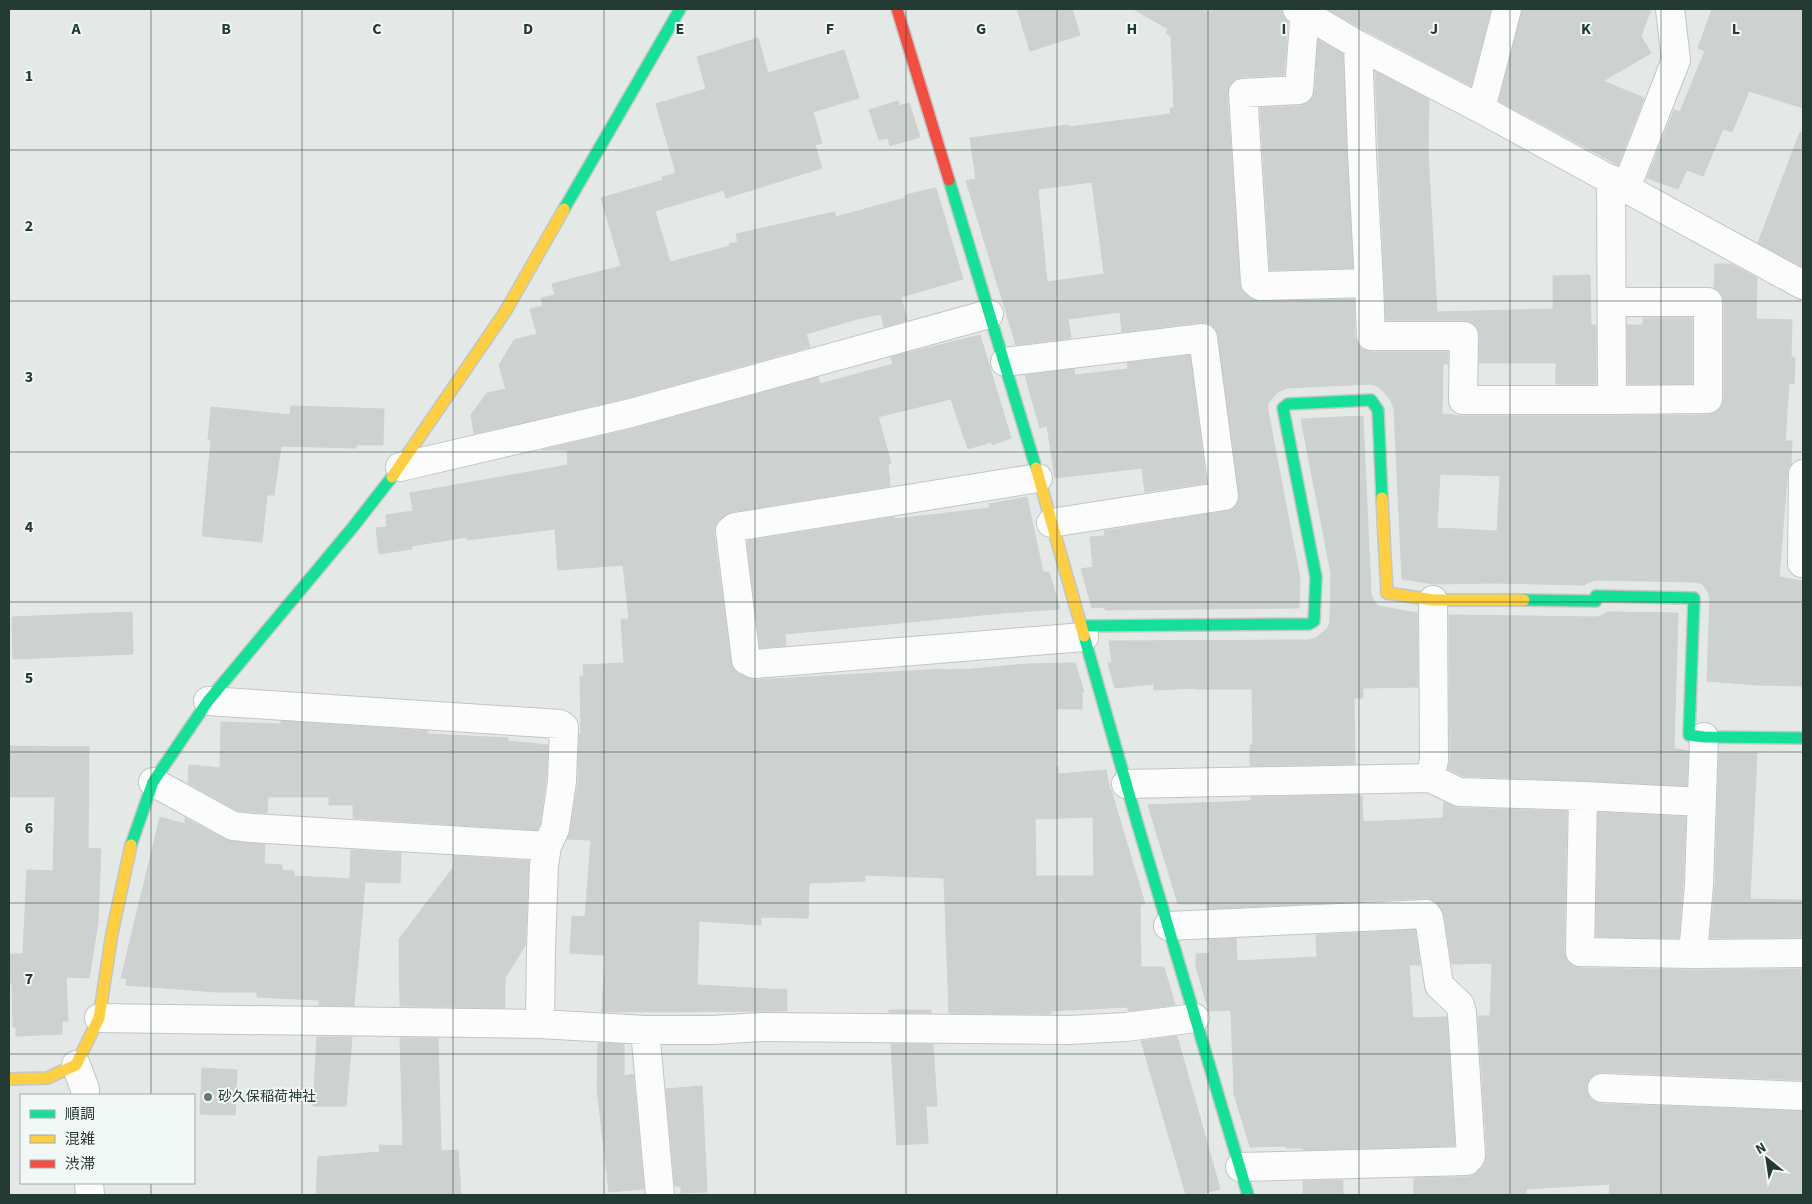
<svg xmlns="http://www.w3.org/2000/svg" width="1812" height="1204" font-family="'Source Sans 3','Noto Sans JP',sans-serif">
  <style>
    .building { fill: #cdd2d0; stroke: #cdd2d0; fill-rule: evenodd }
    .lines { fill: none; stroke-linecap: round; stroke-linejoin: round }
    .street-casing { stroke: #c1c6c4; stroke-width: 30 }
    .fast-casing { stroke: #c0c7c4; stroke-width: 14 }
    .slow-casing { stroke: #c0c7c4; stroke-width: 14 }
    .jam-casing { stroke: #c0c7c4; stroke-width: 14 }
    .street { stroke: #fbfcfb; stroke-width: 28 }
    .fast { stroke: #16e098; stroke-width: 11 }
    .slow { stroke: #ffcf43; stroke-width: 11 }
    .jam { stroke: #f24e42; stroke-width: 11 }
    .grid { fill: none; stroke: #243a35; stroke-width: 1; stroke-opacity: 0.55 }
    .poi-dot { fill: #677773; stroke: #f2f8f5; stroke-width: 2 }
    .labels { text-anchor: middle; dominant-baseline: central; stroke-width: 4; stroke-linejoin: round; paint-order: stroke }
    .poi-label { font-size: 14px; fill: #243a35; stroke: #f2f8f5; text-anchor: start }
    .grid-label { font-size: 16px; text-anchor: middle; font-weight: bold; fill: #243a35; stroke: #f2f8f5; stroke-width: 4; stroke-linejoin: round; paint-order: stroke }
  </style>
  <rect width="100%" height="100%" fill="#e4e9e7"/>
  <path class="building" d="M 1017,9 L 1072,9 L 1080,35 L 1030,51 Z
    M 1133,9 L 1281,9 L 1283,16 L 1288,22 L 1284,75 L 1242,77 L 1234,80 L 1229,86 L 1227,94 L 1241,289 L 1250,298 L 1260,302 L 1354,299 L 1355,337 L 1358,345 L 1364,350 L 1371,352 L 1448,352 L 1448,364 L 1443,364 L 1442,414 L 1463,416 L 1612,416 L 1708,415 L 1715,413 L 1721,407 L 1724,399 L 1724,302 L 1721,294 L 1714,288 L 1715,264 L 1731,264 L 1757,278 L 1756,319 L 1792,320 L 1791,357 L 1795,358 L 1794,384 L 1789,383 L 1785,441 L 1792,441 L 1791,465 L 1788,467 L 1779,577 L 1803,581 L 1803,686 L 1757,685 L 1707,681 L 1710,598 L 1707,590 L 1702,584 L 1695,582 L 1596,580 L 1589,582 L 1585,585 L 1495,583 L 1434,584 L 1402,579 L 1394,409 L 1391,401 L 1383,391 L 1377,386 L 1371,384 L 1287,388 L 1278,392 L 1268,403 L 1268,411 L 1300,578 L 1299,608 L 1105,610 L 1105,607 L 1092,608 L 1081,569 L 1093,567 L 1090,537 L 1105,536 L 1104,531 L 1226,511 L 1233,508 L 1238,502 L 1239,494 L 1218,335 L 1215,328 L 1209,323 L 1202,322 L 1122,332 L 1120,312 L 1068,319 L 1071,338 L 1016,345 L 966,181 L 976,179 L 970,138 L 1068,125 L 1069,127 L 1171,114 L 1170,108 L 1174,108 L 1171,36 L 1166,33 L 1168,29 ZM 1092,182 L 1104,274 L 1047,282 L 1038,189 ZM 1440,474 L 1500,476 L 1497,531 L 1437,528 Z
    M 1327,9 L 1491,9 L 1471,86 L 1366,31 Z
    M 1522,9 L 1651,9 L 1641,36 L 1651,53 L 1603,81 L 1644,98 L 1618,165 L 1499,101 Z
    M 1712,9 L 1803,9 L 1803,108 L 1749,91 L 1732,132 L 1723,129 L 1703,176 L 1687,170 L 1678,189 L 1647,178 L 1674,110 L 1680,112 L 1705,51 L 1698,48 Z
    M 758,38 L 768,73 L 844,50 L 859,98 L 813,112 L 822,143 L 815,145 L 822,168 L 726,198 L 724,190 L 655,211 L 670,262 L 730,246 L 729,244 L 738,242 L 736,234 L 834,212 L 836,217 L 905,198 L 905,195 L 936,188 L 963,279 L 901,297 L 907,320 L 884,327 L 881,314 L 857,319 L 806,334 L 810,347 L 627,398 L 474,434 L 471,415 L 487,393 L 506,389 L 499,365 L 514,340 L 537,334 L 530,309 L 543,306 L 541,298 L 555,295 L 552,284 L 621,266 L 601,198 L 663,180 L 662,177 L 676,173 L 656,104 L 706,89 L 697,57 Z
    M 1318,40 L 1343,54 L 1353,268 L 1270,270 L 1260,108 L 1300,106 L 1307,103 L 1312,99 L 1315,91 Z
    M 1375,71 L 1429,99 L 1428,152 L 1437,312 L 1553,309 L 1553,276 L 1590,275 L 1591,325 L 1596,325 L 1596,384 L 1556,384 L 1556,363 L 1479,363 L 1480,336 L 1477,328 L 1471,322 L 1464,320 L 1386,320 Z
    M 898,101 L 899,106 L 909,103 L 920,137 L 890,146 L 888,138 L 879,140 L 869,110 Z
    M 1800,132 L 1803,133 L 1803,267 L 1758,243 Z
    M 1643,318 L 1692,318 L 1692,384 L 1628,384 L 1627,325 L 1643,325 Z
    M 980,335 L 1011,438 L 992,445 L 991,442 L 968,449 L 951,399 L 878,417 L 891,463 L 888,464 L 890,486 L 732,512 L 720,519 L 715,526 L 714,533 L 731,662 L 734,669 L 739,674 L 755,680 L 943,669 L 944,670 L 962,669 L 961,670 L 1027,664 L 1075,663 L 1084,692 L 1082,692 L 1082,709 L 1056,709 L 1056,767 L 1058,767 L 1058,774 L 1106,770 L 1110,790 L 1111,790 L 1145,904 L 1140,904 L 1141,967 L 1164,967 L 1175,1005 L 1128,1011 L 1128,1007 L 1051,1011 L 1051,1014 L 949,1013 L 944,878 L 865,875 L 865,881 L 809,883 L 808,918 L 761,917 L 761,925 L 699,921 L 697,985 L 787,990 L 787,1011 L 602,1012 L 605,955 L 570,953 L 572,916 L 585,917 L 591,840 L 567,839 L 570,831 L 578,782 L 579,734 L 581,734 L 580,676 L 584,676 L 583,665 L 624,663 L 621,619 L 629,619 L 623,565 L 558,570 L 555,529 L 467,540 L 467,537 L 412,546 L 412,549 L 379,554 L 376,528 L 387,527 L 386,515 L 413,511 L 410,493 L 568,465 L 567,450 L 542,450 L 635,428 L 818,377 L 820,384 L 893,364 L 891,357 ZM 1093,817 L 1094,876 L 1036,876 L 1035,819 Z
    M 1190,355 L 1206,483 L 1145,492 L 1142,468 L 1055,478 L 1047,426 L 1040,428 L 1025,375 L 1074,369 L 1075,375 L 1128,369 L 1127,363 Z
    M 291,406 L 384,409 L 383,445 L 356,445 L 356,448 L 281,446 L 274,495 L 267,495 L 262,542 L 202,536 L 211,440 L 208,440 L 211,407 L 290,415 Z
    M 1363,416 L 1371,594 L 1374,601 L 1378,606 L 1417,613 L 1418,687 L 1363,688 L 1363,698 L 1354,698 L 1355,764 L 1250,766 L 1250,745 L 1253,745 L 1252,689 L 1194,689 L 1194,688 L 1154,690 L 1154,684 L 1115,688 L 1108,663 L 1112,663 L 1109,641 L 1309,640 L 1317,637 L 1327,629 L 1330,622 L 1331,574 L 1301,419 Z
    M 1027,497 L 1043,572 L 1049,572 L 1060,609 L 1003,613 L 785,634 L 786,646 L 760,648 L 747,541 L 895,517 L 895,519 L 990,508 L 989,504 Z
    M 132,612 L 133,654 L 13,659 L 12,617 Z
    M 1607,612 L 1678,613 L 1674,748 L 1688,751 L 1687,786 L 1463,776 L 1448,769 L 1450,760 L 1449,615 L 1596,617 L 1603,615 Z
    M 281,721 L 428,731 L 428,734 L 508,738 L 508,741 L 548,745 L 546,780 L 540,824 L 537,830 L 353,818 L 353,805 L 329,805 L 329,797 L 268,797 L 267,813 L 238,811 L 188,783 L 189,765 L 220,768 L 221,722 L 281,724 Z
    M 9,746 L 89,747 L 88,848 L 101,849 L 98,923 L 89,978 L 66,977 L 68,1021 L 62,1021 L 62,1034 L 16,1036 L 16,1027 L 13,1027 L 12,983 L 9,983 L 9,954 L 23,954 L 27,870 L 53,871 L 55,797 L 9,797 Z
    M 1719,753 L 1757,753 L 1750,899 L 1803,900 L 1803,937 L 1710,938 L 1715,886 Z
    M 1356,795 L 1362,796 L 1363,822 L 1443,818 L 1444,802 L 1458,808 L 1567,811 L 1564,952 L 1567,960 L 1572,966 L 1580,968 L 1693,970 L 1803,969 L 1803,1080 L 1603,1072 L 1595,1074 L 1589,1079 L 1586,1088 L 1588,1095 L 1593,1101 L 1601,1104 L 1803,1111 L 1803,1195 L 1609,1195 L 1610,1184 L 1526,1189 L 1526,1195 L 1414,1195 L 1414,1178 L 1468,1177 L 1474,1175 L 1484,1165 L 1487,1155 L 1478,1016 L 1490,1016 L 1492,963 L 1452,964 L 1444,915 L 1438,904 L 1433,900 L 1426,898 L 1207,909 L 1207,904 L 1178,904 L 1148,805 L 1250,801 L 1251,800 L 1251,797 Z
    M 1598,812 L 1686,817 L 1683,884 L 1679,938 L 1596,937 Z
    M 160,817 L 185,824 L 185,818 L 226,840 L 265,844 L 264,864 L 282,865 L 282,870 L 294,871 L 294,876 L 350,879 L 351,850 L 401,853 L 400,883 L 365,882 L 354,1006 L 319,1005 L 319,1000 L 257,997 L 257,992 L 216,992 L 126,985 L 127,979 L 121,978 Z
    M 454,856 L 529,861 L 525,946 L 505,978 L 505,1008 L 400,1006 L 399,939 L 453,868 Z
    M 1415,930 L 1420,965 L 1409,965 L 1413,1018 L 1447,1017 L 1455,1146 L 1303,1150 L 1303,1148 L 1286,1148 L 1286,1146 L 1250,1147 L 1234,1094 L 1231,1010 L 1209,1011 L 1196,967 L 1196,954 L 1210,953 L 1209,940 L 1236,938 L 1237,961 L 1317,957 L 1316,935 Z
    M 889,1010 L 931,1010 L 931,1013 L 889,1013 Z
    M 1177,1036 L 1220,1189 L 1198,1195 L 1186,1195 L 1141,1041 Z
    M 317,1037 L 352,1037 L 346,1106 L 313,1106 Z
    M 400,1038 L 438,1038 L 441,1151 L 458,1150 L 461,1195 L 316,1195 L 318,1157 L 380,1152 L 379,1145 L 403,1146 Z
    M 598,1043 L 624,1044 L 624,1076 L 633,1074 L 644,1189 L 609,1192 L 597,1089 Z
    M 891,1044 L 933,1044 L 937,1106 L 926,1106 L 928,1143 L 897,1145 Z
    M 202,1068 L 237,1070 L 235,1115 L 200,1114 Z
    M 702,1086 L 707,1192 L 681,1193 L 681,1186 L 675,1186 L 666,1089 Z
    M 1343,1180 L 1343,1195 L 1303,1195 L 1303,1181 Z"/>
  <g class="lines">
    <defs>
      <path id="street" d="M 1297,9 L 1358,45 L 1481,109 L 1803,285
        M 1305,9 L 1299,90 L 1243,93 L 1255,282 L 1260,286 L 1369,283 L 1362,154 L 1358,45
        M 1481,109 L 1507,9
        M 1626,188 L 1676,60 L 1670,9
        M 1369,283 L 1371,336 L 1464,336 L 1463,400 L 1612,400 L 1611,179
        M 1612,302 L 1708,302 L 1708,399 L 1612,400
        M 1005,362 L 1203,338 L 1224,496 L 1051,523
        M 400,467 L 631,413 L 989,314
        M 1803,474 L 1802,563 L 1803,563
        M 1038,478 L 735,527 L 730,531 L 746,660 L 754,664 L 1084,637
        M 208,701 L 560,724 L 564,727 L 562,781 L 555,829 L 547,846 L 544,865 L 541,948 L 540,1024
        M 1430,778 L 1434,760 L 1433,600
        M 153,782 L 233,826 L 252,828 L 547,846
        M 1126,784 L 1430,778 L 1459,792 L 1583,796 L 1702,802
        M 1583,796 L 1580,952 L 1693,954 L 1803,953
        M 1168,926 L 1426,914 L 1429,918 L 1439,985 L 1460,1005 L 1462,1013 L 1471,1156 L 1467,1161 L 1240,1167
        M 1693,954 L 1699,885 L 1704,737
        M 99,1018 L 540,1024 L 645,1030 L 713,1030 L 761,1027 L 1069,1030 L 1126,1027 L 1195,1018
        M 645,1030 L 660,1195
        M 76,1065 L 85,1089 L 85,1095
        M 1602,1088 L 1803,1096
        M 89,1183 L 90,1195"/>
      <path id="fast" d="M 949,180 L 1036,468
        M 564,209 L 680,9
        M 1524,600 L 1596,601 L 1596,596 L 1694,598 L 1689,735 L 1704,737 L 1803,738
        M 1081,626 L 1309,624 L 1314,621 L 1316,577 L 1283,408 L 1288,404 L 1371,400 L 1378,410 L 1382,498
        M 1084,636 L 1139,829 L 1248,1195
        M 131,845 L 153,782 L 208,701 L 353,527 L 392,477"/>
      <path id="slow" d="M 1036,468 L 1084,636
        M 392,477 L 505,312 L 564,209
        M 1382,498 L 1387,593 L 1433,600 L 1524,600
        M 9,1079 L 47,1078 L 76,1065 L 99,1018 L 112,933 L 131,845"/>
      <path id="jam" d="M 897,9 L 949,180"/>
    </defs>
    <use href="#street" class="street-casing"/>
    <use href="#fast" class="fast-casing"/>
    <use href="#slow" class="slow-casing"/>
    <use href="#jam" class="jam-casing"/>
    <use href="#street" class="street"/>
    <use href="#fast" class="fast"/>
    <use href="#slow" class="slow"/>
    <use href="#jam" class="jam"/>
  </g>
  <path class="grid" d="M 151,9 L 151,1095M 302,9 L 302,1195M 453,9 L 453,1195M 604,9 L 604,1195M 755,9 L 755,1195M 906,9 L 906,1195M 1057,9 L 1057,1195M 1208,9 L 1208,1195M 1359,9 L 1359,1195M 1510,9 L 1510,1195M 1661,9 L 1661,1195M 9,150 L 1803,150M 9,301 L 1803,301M 9,452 L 1803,452M 9,602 L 1803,602M 9,752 L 1803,752M 9,903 L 1803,903M 9,1054 L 1803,1054M 151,1183 L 151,1195"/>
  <circle class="poi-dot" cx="208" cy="1097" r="5"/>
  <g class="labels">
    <g class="poi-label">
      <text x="218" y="1097">砂久保稲荷神社</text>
    </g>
  </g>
  <g class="grid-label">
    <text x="76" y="34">A</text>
    <text x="226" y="34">B</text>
    <text x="377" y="34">C</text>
    <text x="528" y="34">D</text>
    <text x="680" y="34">E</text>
    <text x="830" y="34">F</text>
    <text x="981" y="34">G</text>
    <text x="1132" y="34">H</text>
    <text x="1284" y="34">I</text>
    <text x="1434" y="34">J</text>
    <text x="1586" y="34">K</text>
    <text x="1736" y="34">L</text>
    <text x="29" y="81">1</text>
    <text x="29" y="231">2</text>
    <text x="29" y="382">3</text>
    <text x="29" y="532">4</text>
    <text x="29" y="683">5</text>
    <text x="29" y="833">6</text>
    <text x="29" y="984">7</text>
  </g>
  <rect width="1812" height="1204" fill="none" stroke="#243a35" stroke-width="20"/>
  <rect x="20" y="1094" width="175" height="90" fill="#f2f8f5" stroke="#a0aca8"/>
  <rect x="30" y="1110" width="25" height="8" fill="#16e098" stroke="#a0aca8"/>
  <text x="65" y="1119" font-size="15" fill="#243a35">順調</text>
  <rect x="30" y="1135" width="25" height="8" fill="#ffcf43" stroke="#a0aca8"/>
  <text x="65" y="1144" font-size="15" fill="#243a35">混雑</text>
  <rect x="30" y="1160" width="25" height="8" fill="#f24e42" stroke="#a0aca8"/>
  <text x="65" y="1169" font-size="15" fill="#243a35">渋滞</text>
  <g transform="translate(1767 1159) rotate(330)" stroke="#f2f8f5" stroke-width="4" paint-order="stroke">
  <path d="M0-4L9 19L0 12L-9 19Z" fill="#243a35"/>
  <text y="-8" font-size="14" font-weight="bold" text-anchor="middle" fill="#243a35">N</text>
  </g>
</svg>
